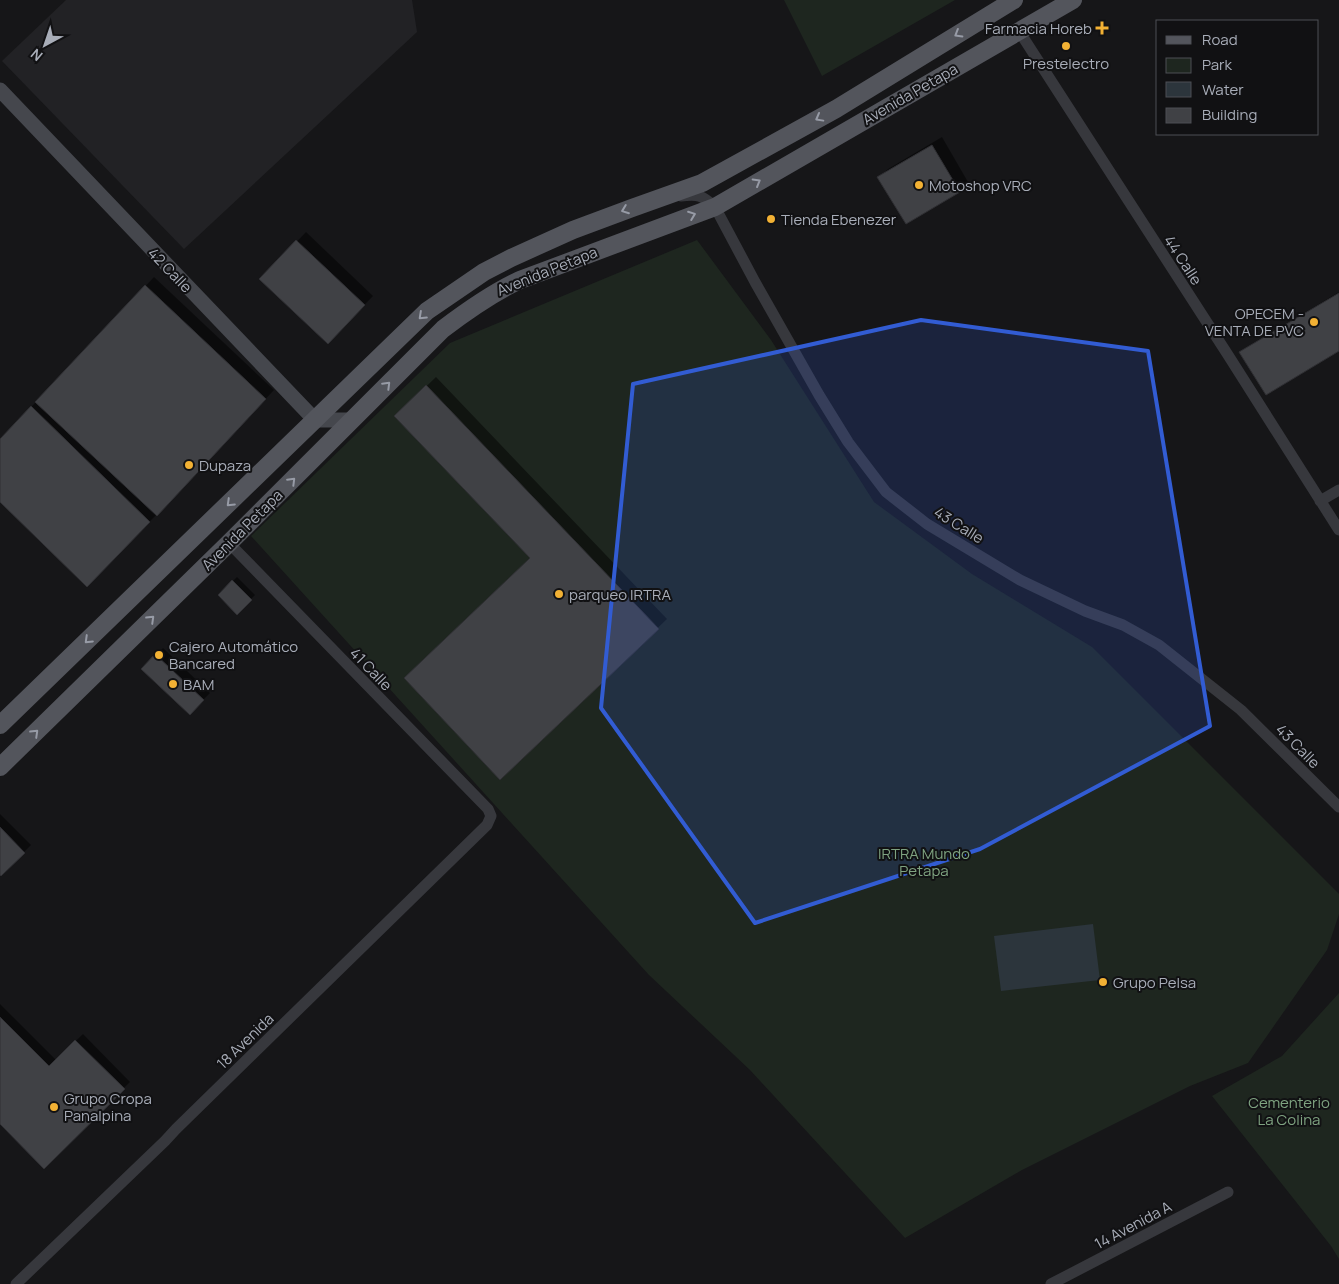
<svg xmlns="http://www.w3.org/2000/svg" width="1339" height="1284" font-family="Manrope,sans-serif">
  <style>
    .built { fill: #222225 }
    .green { fill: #1e261f }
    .water { fill: #2c353c }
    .shadow { fill: #0007 }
    .building { fill: #404145; stroke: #303034 }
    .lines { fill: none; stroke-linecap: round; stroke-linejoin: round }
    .street { stroke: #37383d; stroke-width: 11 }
    .secondary { stroke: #45474d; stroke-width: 15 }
    .primary { stroke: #53555c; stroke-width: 18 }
    .oneway { stroke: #979ba6 }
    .marked { fill: #325cd3; fill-opacity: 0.2; stroke: #325cd3; stroke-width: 4; stroke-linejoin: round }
    .poi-dot { fill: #f2b134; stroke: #111113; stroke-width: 2 }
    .labels { text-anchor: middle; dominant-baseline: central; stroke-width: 4; stroke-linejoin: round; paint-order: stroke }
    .poi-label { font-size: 15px; fill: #a8adb8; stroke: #111113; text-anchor: start }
    .street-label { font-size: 15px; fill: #a8adb8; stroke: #111113 }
    .park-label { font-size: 15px; fill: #7fa381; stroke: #111113 }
  </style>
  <rect width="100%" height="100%" fill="#161618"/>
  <path class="built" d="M 66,0 L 412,0 L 417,32 L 184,249 L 2,61 Z"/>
  <path class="green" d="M 784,0 L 955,0 L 822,76 Z
    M 697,240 L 771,340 L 874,502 L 972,574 L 1092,647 L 1339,894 L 1339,914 L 1327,950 L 1248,1063 L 1190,1086 L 1022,1170 L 905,1238 L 750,1070 L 649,975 L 251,536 L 450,343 Z
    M 1339,993 L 1339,1259 L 1331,1246 L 1212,1096 L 1282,1056 Z"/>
  <path class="water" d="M 1093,924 L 1100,980 L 1001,991 L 994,936 Z"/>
  <path class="shadow" d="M 942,137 L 968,182 L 960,191 L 906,223 L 879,178 L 888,169 Z
    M 306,232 L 373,296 L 328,342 L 261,279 Z
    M 154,277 L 274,390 L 166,505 L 87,585 L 0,501 L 0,440 Z
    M 1339,292 L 1339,350 L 1240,353 L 1245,349 Z
    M 436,377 L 667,619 L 500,778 L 532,558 L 396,416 Z
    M 237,577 L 255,595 L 237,613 L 219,595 Z
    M 163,648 L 210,693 L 190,713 L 143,669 Z
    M 0,814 L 31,845 L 1,875 L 0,874 Z
    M 0,1004 L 56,1060 L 83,1034 L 130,1082 L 44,1167 L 0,1122 Z"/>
  <path class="building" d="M 932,145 L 960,192 L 906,224 L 877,177 Z
    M 296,240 L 365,305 L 328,344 L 259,279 Z
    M 145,285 L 266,399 L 157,516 L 35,402 Z
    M 1339,293 L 1339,351 L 1266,395 L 1239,352 Z
    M 426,385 L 659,629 L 500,780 L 404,678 L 530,558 L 394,416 Z
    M 31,406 L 150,522 L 87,587 L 0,502 L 0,439 Z
    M 232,580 L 252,600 L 237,615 L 218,595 Z
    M 155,654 L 204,700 L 190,715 L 141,669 Z
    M 0,827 L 25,853 L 1,876 L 0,875 Z
    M 0,1017 L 49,1066 L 75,1040 L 125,1089 L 44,1169 L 0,1124 Z"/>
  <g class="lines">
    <path class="street" d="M 1019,31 L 1228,355 L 1339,530
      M 681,196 C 698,194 702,195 715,207 L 755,282 L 819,395 L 848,442 L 886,492 L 927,524 L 1020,580 L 1085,611 L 1123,625 L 1159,645 L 1241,710 L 1339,807
      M 1320,501 L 1339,490
      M 16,1284 L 165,1141 L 176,1129 L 487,825 L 491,816 L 488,809 L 229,543
      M 1051,1284 L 1228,1192"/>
    <path class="secondary" d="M 0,90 L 315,420 L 353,420"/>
    <path class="primary" d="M 0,725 L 427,311 L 484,272 L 511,258 L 573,230 L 632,208 L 702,183 L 836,109 L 1014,0
      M 0,767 L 229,543 L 443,329 C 468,310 492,293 520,280 L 715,207 L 1073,0"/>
  </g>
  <defs><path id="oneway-chevron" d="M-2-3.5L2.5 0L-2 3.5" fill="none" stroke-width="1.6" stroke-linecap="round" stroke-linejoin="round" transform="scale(1.25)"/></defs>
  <g class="oneway">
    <use href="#oneway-chevron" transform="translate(958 34) rotate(149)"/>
    <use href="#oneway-chevron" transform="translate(819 118) rotate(151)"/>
    <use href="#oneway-chevron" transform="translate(757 182) rotate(-30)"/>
    <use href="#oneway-chevron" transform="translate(625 210) rotate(159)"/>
    <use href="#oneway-chevron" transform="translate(692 215) rotate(-21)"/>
    <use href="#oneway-chevron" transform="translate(422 316) rotate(137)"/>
    <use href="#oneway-chevron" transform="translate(387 385) rotate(-45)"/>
    <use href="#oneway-chevron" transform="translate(292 481) rotate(-45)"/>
    <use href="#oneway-chevron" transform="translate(230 503) rotate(136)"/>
    <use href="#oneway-chevron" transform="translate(151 619) rotate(-44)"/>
    <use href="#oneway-chevron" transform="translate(88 640) rotate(136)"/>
    <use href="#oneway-chevron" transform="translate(35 733) rotate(-44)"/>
  </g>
  <path class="marked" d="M 921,320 L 1148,351 L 1210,726 L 980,849 L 755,923 L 601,708 L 633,384 Z"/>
  <g class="poi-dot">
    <path d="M1099.5 20.5h5v5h5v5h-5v5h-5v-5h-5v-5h5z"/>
    <circle cx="1066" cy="46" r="5"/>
    <circle cx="919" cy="185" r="5"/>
    <circle cx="771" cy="219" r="5"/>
    <circle cx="1314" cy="322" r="5"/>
    <circle cx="189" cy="465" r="5"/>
    <circle cx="559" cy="594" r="5"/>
    <circle cx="159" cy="655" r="5"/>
    <circle cx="173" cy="684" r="5"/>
    <circle cx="1103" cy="982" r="5"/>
    <circle cx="54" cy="1107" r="5"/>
  </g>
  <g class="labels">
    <g class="poi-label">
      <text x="1092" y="28" text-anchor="end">Farmacia Horeb</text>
      <text x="1066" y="63" text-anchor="middle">Prestelectro</text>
      <text x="929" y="185">Motoshop VRC</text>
      <text x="781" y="219">Tienda Ebenezer</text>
      <text x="1304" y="313" text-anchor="end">OPECEM -<tspan x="1304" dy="17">VENTA DE PVC</tspan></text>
      <text x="199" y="465">Dupaza</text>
      <text x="569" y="594">parqueo IRTRA</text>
      <text x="169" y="646">Cajero Automático<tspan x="169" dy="17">Bancared</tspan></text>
      <text x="183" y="684">BAM</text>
      <text x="1113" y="982">Grupo Pelsa</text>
      <text x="64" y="1098">Grupo Cropa<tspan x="64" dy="17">Panalpina</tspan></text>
    </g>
    <g class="street-label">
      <text transform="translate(910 94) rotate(-30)">Avenida Petapa</text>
      <text transform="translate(1183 260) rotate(57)">44 Calle</text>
      <text transform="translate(170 270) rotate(46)">42 Calle</text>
      <text transform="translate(547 271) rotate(-22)">Avenida Petapa</text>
      <text transform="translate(959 525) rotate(32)">43 Calle</text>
      <text transform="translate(242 530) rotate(-45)">Avenida Petapa</text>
      <text transform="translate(371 669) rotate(46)">41 Calle</text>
      <text transform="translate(1298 746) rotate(45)">43 Calle</text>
      <text transform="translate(245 1041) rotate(-44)">18 Avenida</text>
      <text transform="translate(1133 1225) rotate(-28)">14 Avenida A</text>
    </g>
    <g class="park-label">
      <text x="924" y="853">IRTRA Mundo<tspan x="924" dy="17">Petapa</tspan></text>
      <text x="1289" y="1102">Cementerio<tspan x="1289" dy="17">La Colina</tspan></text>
    </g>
  </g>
  <rect x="1156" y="20" width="162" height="115" fill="#111113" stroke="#4d4f55"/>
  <rect x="1166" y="36" width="25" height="8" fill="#53555c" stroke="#4d4f55"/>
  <text x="1202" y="45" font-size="15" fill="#a8adb8">Road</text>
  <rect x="1166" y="58" width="25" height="15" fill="#1e261f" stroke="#4d4f55"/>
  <text x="1202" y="70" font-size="15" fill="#a8adb8">Park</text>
  <rect x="1166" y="82" width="25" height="15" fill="#2c353c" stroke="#4d4f55"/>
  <text x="1202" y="95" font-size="15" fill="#a8adb8">Water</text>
  <rect x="1166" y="108" width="25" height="15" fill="#404145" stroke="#4d4f55"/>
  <text x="1202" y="120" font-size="15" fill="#a8adb8">Building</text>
  <g transform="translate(45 45) rotate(220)" stroke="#111113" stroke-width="4" paint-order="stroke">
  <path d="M0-4L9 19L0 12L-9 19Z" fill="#a8adb8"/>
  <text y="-8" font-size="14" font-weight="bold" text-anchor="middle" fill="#a8adb8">N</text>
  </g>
</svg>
